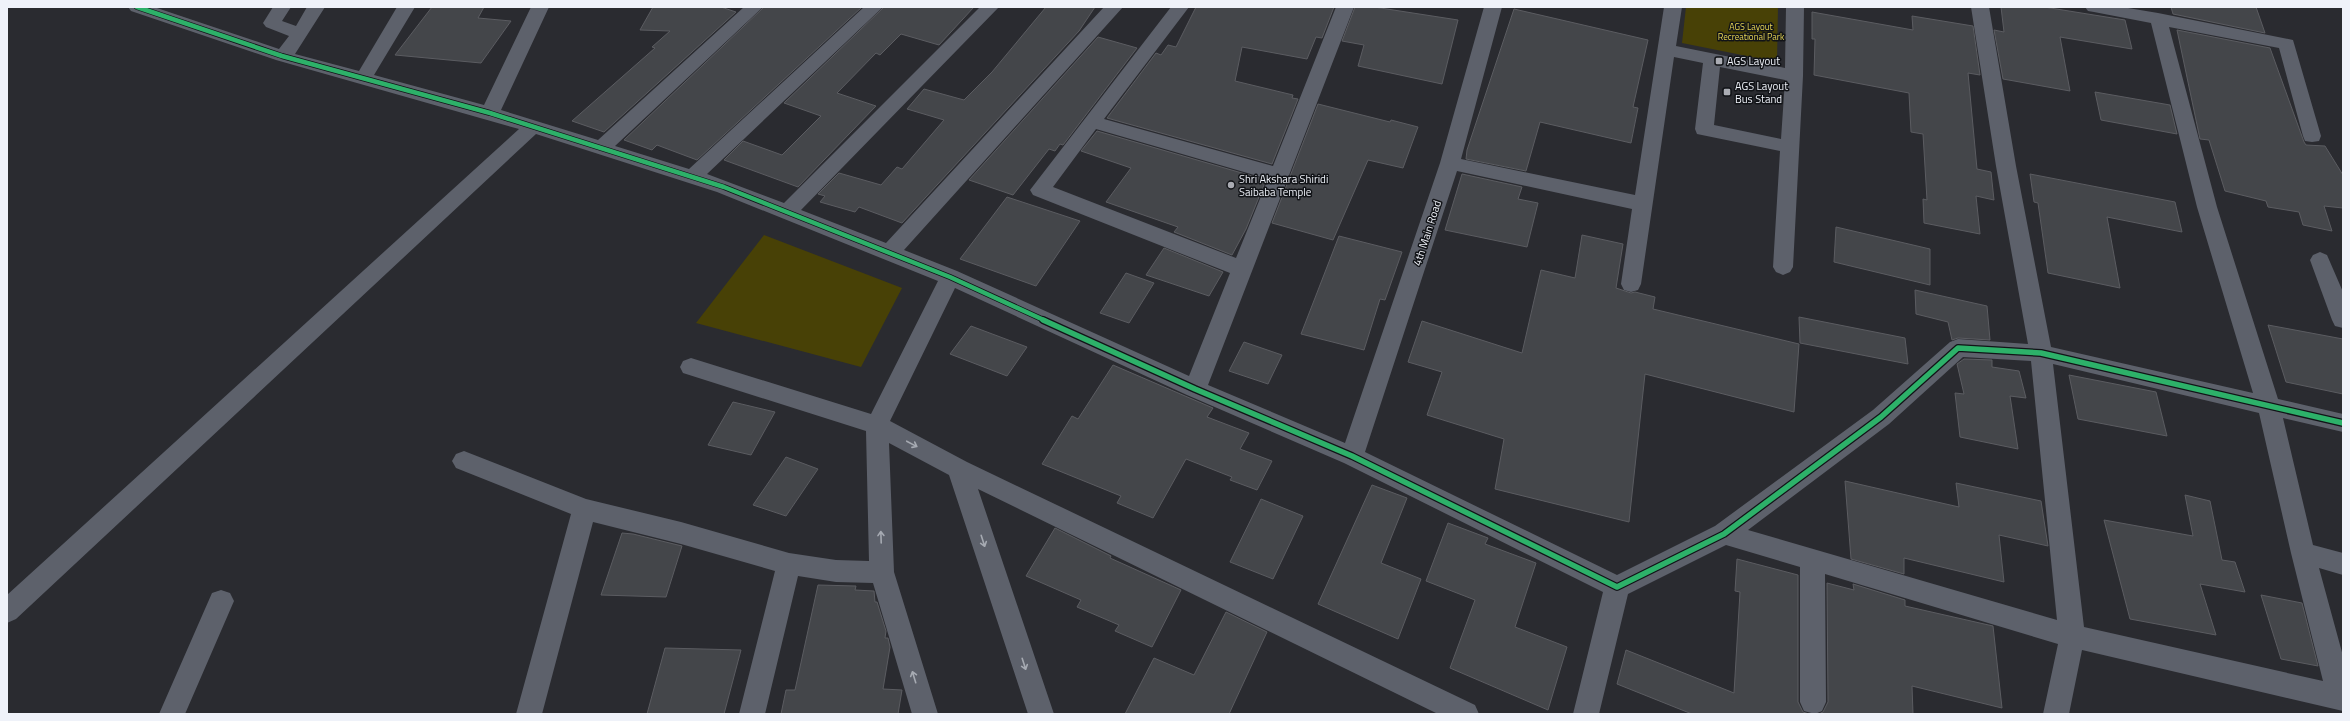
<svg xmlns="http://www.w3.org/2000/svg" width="2350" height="721" font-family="'Titillium Web',sans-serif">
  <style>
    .green { fill: #484106 }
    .building { fill: #44464a; stroke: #5b5c61 }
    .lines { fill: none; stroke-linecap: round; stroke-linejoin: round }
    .minor { fill: #5d616b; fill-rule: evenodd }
    .cycleway-far1-casing { stroke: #111317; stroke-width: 6 }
    .cycleway-casing { stroke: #111317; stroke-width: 8 }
    .cycleway-far1 { stroke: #2db169; stroke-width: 4.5 }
    .cycleway { stroke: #2db169; stroke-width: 5.5 }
    .oneway { stroke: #a6aab2 }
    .poi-dot { fill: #aaacb3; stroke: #111317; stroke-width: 1.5 }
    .labels { text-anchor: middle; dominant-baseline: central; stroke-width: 3; stroke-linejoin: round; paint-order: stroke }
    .far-park-label { font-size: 9px; fill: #e9d755; stroke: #111317 }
    .poi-label { font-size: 11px; fill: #eff2f9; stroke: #111317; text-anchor: start }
    .street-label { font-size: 11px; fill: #eff2f9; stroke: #111317 }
  </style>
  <rect width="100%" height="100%" fill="#2a2b30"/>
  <path class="green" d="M 1686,7 L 1778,7 L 1777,62 L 1682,43 Z
    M 764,235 L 902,288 L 861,367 L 696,323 Z"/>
  <path class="building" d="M 432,7 L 484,7 L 478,18 L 511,21 L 481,63 L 395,55 Z
    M 653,7 L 721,7 L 736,12 L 604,132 L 572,121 L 655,48 L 652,47 L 670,31 L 640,30 Z
    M 764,7 L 862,7 L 697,160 L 657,145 L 652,150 L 624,140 Z
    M 884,7 L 974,7 L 939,45 L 901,34 L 880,55 L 876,53 L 837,93 L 876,106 L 798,187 L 724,160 L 743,141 L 782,155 L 821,116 L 784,103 Z
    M 1046,7 L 1095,7 L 1079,31 L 902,223 L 859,207 L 855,212 L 820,202 L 825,196 L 818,194 L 839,173 L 881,185 L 897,167 L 902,169 L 944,120 L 907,109 L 924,89 L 964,100 L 992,72 Z
    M 1196,7 L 1334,7 L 1322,38 L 1316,37 L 1307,59 L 1242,47 L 1235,81 L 1293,95 L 1292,98 L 1298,99 L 1272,164 L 1107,118 L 1156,53 L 1161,55 L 1168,45 L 1176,47 Z
    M 1355,7 L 1374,7 L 1458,20 L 1442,84 L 1358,66 L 1364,45 L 1342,41 Z
    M 2001,7 L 2044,7 L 2125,20 L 2132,49 L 2060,37 L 2070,91 L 2003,79 L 1994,30 L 2004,32 Z
    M 2171,7 L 2256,7 L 2265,33 L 2173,14 Z
    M 1514,9 L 1648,40 L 1633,107 L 1638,108 L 1631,143 L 1540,122 L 1526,171 L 1466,159 L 1467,150 Z
    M 1812,12 L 1913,30 L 1912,16 L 1973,26 L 1980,75 L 1968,73 L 1977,169 L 1991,172 L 1994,200 L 1976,196 L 1980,234 L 1924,223 L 1923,199 L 1927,200 L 1923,134 L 1911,132 L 1909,93 L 1814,75 L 1815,39 L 1812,39 Z
    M 2177,30 L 2270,48 L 2304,142 L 2306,145 L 2325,146 L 2343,175 L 2343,208 L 2324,206 L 2332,231 L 2303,225 L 2299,212 L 2268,207 L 2266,201 L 2225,191 L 2209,140 L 2200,139 Z
    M 1098,37 L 1137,48 L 1063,145 L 1060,144 L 1055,151 L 1049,149 L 1013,195 L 969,180 Z
    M 2095,92 L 2170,105 L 2177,134 L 2101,120 Z
    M 1318,104 L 1390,122 L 1391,120 L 1418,127 L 1403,168 L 1368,160 L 1333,240 L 1272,223 Z
    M 1097,131 L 1266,180 L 1246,229 L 1232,255 L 1174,232 L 1178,227 L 1106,202 L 1131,168 L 1081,151 Z
    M 1462,174 L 1522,187 L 1518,199 L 1538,203 L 1527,247 L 1445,230 Z
    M 2030,174 L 2175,202 L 2182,232 L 2107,217 L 2120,288 L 2048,273 L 2038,203 L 2034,202 Z
    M 1007,197 L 1080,221 L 1036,286 L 960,259 Z
    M 1836,227 L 1930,249 L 1930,285 L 1834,262 Z
    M 1582,235 L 1623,244 L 1616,288 L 1631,293 L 1635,292 L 1655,297 L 1653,309 L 1799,344 L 1794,412 L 1645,374 L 1629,522 L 1495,489 L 1504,439 L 1427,415 L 1442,372 L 1408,362 L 1422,321 L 1522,353 L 1541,270 L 1575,278 Z
    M 1339,236 L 1402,252 L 1385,300 L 1380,299 L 1364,350 L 1301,334 Z
    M 1164,248 L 1223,272 L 1209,296 L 1146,275 Z
    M 1126,273 L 1154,283 L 1129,323 L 1100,313 Z
    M 1915,290 L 1987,306 L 1990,340 L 1958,338 L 1952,340 L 1948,322 L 1916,314 Z
    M 1799,317 L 1905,338 L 1908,364 L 1800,343 Z
    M 2268,325 L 2343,339 L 2343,394 L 2286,382 Z
    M 971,326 L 1027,347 L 1007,376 L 950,354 Z
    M 1244,342 L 1282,355 L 1268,384 L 1229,371 Z
    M 1964,359 L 1992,360 L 1992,367 L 2019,371 L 2026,398 L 2010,396 L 2018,449 L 1960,437 L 1955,393 L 1964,394 L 1957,364 Z
    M 1113,365 L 1213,408 L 1207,417 L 1249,433 L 1240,449 L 1272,461 L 1257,490 L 1230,480 L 1232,477 L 1186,459 L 1153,518 L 1117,503 L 1121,496 L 1042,464 L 1072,416 L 1078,419 Z
    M 2069,375 L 2156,392 L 2167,436 L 2078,419 Z
    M 733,402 L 775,412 L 751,455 L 708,445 Z
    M 786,457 L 818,469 L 786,516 L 753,505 Z
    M 1845,481 L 1959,507 L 1956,483 L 2041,501 L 2048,546 L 1999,535 L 2004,582 L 1904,558 L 1904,574 L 1851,559 Z
    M 1372,485 L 1407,498 L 1381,563 L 1421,579 L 1398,639 L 1318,604 Z
    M 2185,495 L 2210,501 L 2222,560 L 2235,562 L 2245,592 L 2200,584 L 2216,635 L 2130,619 L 2104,520 L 2193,536 Z
    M 1261,499 L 1303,516 L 1273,579 L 1230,562 Z
    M 1448,523 L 1488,538 L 1485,544 L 1536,563 L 1515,627 L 1567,647 L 1548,710 L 1450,668 L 1475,600 L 1426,581 Z
    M 1055,528 L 1111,556 L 1110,558 L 1181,590 L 1152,647 L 1115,631 L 1119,625 L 1077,607 L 1081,600 L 1026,576 Z
    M 622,533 L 633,534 L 682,546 L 666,597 L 601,595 Z
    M 1737,559 L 1798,575 L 1798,702 L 1803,712 L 1809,714 L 1692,714 L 1617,684 L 1626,650 L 1734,693 L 1740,592 L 1735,591 Z
    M 1827,583 L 1854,590 L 1853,584 L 1905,600 L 1905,606 L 1993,626 L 2002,708 L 1912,686 L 1913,714 L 1819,714 L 1823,712 L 1828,702 Z
    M 818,585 L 856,586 L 855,590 L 874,591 L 875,602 L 877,602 L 886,631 L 885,638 L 888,638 L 890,647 L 883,689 L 902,690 L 898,714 L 781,714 L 786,690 L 795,690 Z
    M 2261,595 L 2302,603 L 2318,666 L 2281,659 Z
    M 1226,612 L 1267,632 L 1229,714 L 1125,714 L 1154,658 L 1194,675 Z
    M 665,648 L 741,650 L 724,714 L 647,714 Z"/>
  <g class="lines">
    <path class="minor" d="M 128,7 L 154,7 L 279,49 L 289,36 L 266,27 L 263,23 L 273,7 L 291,7 L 282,21 L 296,26 L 307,7 L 325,7 L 295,54 L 359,71 L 397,7 L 415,7 L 374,75 L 484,105 L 531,7 L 549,7 L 501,110 L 598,140 L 744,7 L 763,7 L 615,146 L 689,169 L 864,7 L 883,7 L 707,174 L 784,203 L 980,7 L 999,7 L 801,210 L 886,243 L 1104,7 L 1123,7 L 904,250 L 957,271 L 1189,376 L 1230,273 L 1033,195 L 1030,190 L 1171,7 L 1189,7 L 1104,119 L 1273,166 L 1336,7 L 1354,7 L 1208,385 L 1345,443 L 1440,163 L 1484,7 L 1502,7 L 1461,159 L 1635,195 L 1664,7 L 1682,7 L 1676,46 L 1785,68 L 1786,7 L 1804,7 L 1803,76 L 1793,267 L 1790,272 L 1783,275 L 1776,272 L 1773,267 L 1780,151 L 1697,134 L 1695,129 L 1703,63 L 1674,57 L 1641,284 L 1638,290 L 1631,292 L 1624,290 L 1621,284 L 1632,209 L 1457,171 L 1365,452 L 1617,575 L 1715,526 L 1873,410 L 1950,342 L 1958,339 L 2028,344 L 1996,166 L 1971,7 L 1989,7 L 2016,166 L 2051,347 L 2253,393 L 2197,207 L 2151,23 L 2094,12 L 2088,11 L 2085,7 L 2122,7 L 2158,13 L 2293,40 L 2321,136 L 2319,141 L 2312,142 L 2305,141 L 2303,136 L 2279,48 L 2169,27 L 2217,207 L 2278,399 L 2343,414 L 2343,432 L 2283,418 L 2313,545 L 2343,553 L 2343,575 L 2319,568 L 2343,656 L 2343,711 L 2082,650 L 2069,714 L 2043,714 L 2058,644 L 1825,574 L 1826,702 L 1822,711 L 1815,714 L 1804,711 L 1800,702 L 1800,567 L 1726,545 L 1628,594 L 1599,714 L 1573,714 L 1603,592 L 1344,463 L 1187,395 L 955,288 L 890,421 L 967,462 L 1475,705 L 1479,714 L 1438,714 L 978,489 L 1054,714 L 1028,714 L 949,475 L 889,443 L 894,572 L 938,714 L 912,714 L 873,583 L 836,582 L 798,576 L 765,714 L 739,714 L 775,571 L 681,544 L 593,522 L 542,714 L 516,714 L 571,514 L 456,468 L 452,461 L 456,454 L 464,451 L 586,499 L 681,522 L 789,553 L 836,560 L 869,561 L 866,431 L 683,373 L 680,367 L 683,361 L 691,358 L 871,414 L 938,281 L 717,192 L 536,134 L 16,619 L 7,623 L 7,595 L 519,129 L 276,60 L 131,11 ZM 1720,67 L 1785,80 L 1781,139 L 1714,125 ZM 1096,129 L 1268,179 L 1236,258 L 1053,187 ZM 1963,357 L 2031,361 L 2057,620 L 1748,530 L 1889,424 ZM 2053,364 L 2259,413 L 2291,553 L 2323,681 L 2084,627 Z
      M 2320,252 L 2327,255 L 2343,292 L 2343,328 L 2335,326 L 2332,320 L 2310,260 L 2313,255 Z
      M 221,590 L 230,593 L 234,601 L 185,714 L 159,714 L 212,593 Z"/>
    <defs>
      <path id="cycleway-far1" d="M 137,7 L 282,56 L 490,113 L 724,187 L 950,277 L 1046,321"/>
      <path id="cycleway" d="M 1043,320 L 1195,389 L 1352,456 L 1617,587 L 1724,534 L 1881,417 L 1958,348 L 2041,353 L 2343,423"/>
    </defs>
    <use href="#cycleway-far1" class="cycleway-far1-casing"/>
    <use href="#cycleway" class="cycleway-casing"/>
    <use href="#cycleway-far1" class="cycleway-far1"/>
    <use href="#cycleway" class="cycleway"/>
  </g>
  <defs><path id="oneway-shaft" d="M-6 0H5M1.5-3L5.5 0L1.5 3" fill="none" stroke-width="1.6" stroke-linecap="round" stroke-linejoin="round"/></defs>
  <g class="oneway">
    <use href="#oneway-shaft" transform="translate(912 444) rotate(28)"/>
    <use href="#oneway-shaft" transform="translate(881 537) rotate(-92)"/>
    <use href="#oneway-shaft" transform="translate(983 541) rotate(72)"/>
    <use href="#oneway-shaft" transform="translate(1024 664) rotate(72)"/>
    <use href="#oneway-shaft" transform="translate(914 677) rotate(-107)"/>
  </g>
  <g class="poi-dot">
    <rect x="1715" y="57" width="8" height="8" rx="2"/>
    <rect x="1723" y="88" width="8" height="8" rx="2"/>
    <circle cx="1231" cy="185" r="4"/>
  </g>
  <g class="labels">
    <g class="far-park-label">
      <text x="1751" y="26">AGS Layout<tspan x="1751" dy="10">Recreational Park</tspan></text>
    </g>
    <g class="poi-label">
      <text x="1727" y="61">AGS Layout</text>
      <text x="1735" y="86">AGS Layout<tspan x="1735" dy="13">Bus Stand</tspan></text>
      <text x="1239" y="179">Shri Akshara Shiridi<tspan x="1239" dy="13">Saibaba Temple</tspan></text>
    </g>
    <g class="street-label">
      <text transform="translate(1427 233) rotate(-72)">4th Main Road</text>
    </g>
  </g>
  <rect width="2350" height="721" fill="none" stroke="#eff2f9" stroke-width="16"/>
</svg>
